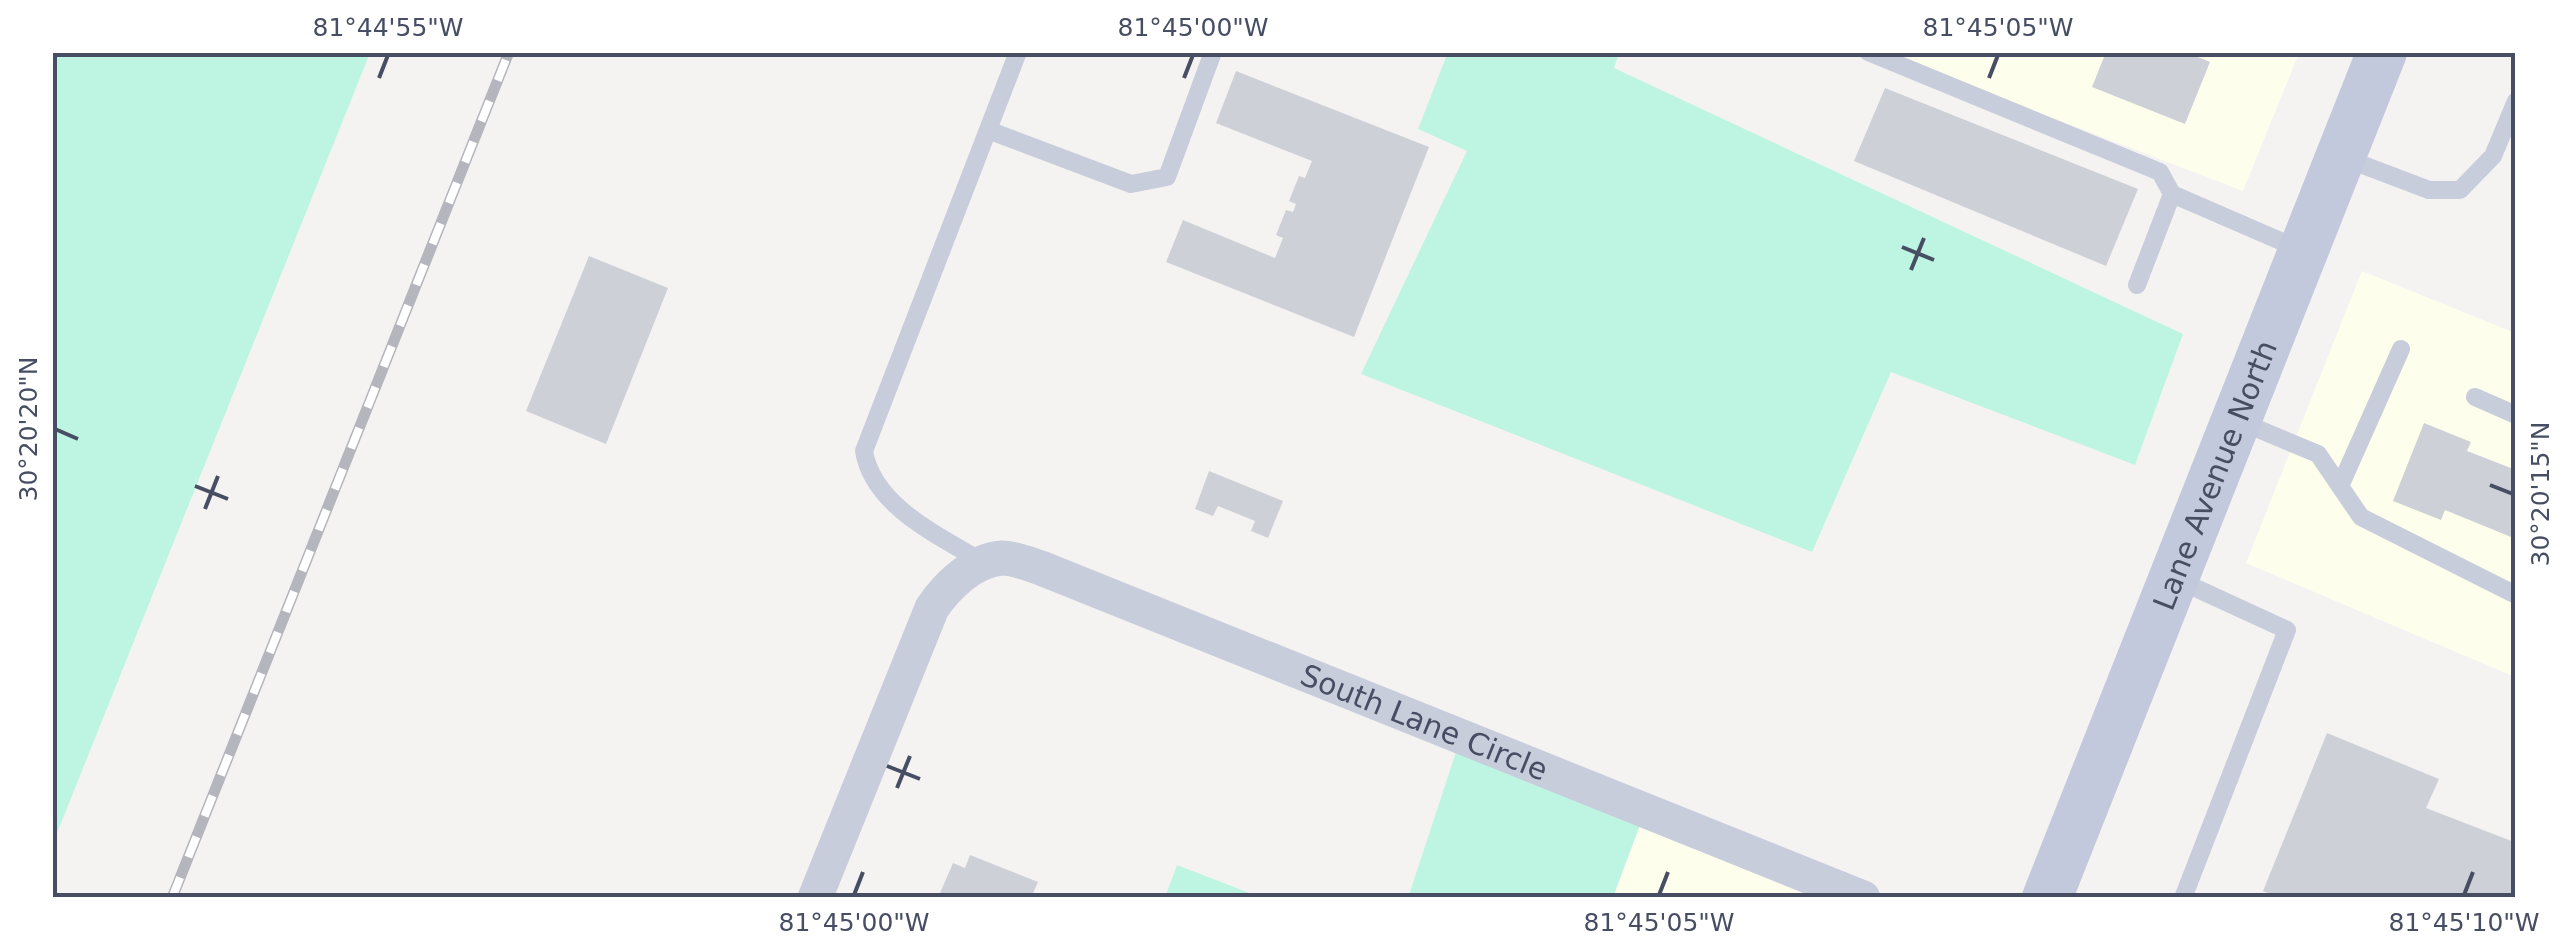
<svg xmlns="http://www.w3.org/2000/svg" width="2568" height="950" font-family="'DejaVu Sans',sans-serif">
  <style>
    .commercial { fill: #fefeed }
    .green { fill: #bef5e2 }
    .building { fill: #ced0d8 }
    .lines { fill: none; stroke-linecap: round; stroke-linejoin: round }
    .lane { stroke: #c8cddb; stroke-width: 18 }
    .street { stroke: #c8cddb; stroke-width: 35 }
    .secondary { stroke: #c3c9dd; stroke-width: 50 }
    .rail-casing { stroke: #b4b5bd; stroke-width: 11 }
    .rail { stroke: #fff; stroke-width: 8; stroke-dasharray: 22; stroke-linecap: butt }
    .ticks { fill: none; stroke: #474e63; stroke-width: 4 }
    .labels { text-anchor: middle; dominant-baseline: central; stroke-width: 9; stroke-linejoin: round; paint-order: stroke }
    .street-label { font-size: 30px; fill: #474e63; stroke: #fff }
    .neatline { fill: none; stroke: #474e63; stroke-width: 4 }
    .ticks-label { font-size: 25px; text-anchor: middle; fill: #474e63 }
  </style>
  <rect width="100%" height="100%" fill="#f5f3f2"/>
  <path class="commercial" d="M 1908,52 L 2299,53 L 2243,191 L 1904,61 Z
    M 2362,271 L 2515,333 L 2515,677 L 2246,563 Z
    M 1640,825 L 1811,897 L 1613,898 Z"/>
  <path class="green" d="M 53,52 L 370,53 L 53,843 L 52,53 Z
    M 1448,52 L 1619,53 L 1614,68 L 2183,334 L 2135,465 L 1891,372 L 1812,552 L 1361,374 L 1467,151 L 1418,129 Z
    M 1456,752 L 1640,825 L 1613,897 L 1408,898 Z
    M 1177,865 L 1260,897 L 1165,897 Z"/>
  <path class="building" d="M 2106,52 L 2186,52 L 2210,62 L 2185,124 L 2092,87 Z
    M 1236,71 L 1429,147 L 1354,337 L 1166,262 L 1183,220 L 1275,258 L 1283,238 L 1276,235 L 1286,210 L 1293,212 L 1296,204 L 1289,201 L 1299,176 L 1305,178 L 1312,161 L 1216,123 Z
    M 1885,88 L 2138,189 L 2106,266 L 1854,161 Z
    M 589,256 L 668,288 L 606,444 L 526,411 Z
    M 2424,423 L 2471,442 L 2467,451 L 2516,470 L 2516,539 L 2445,510 L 2441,520 L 2393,501 Z
    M 1209,471 L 1283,501 L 1268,538 L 1251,531 L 1255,521 L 1218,506 L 1213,516 L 1195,509 Z
    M 2327,733 L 2439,779 L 2426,808 L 2514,842 L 2516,898 L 2280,898 L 2263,891 Z
    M 970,855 L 1038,882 L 1031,898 L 952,898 L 940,893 L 953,863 L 965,868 Z"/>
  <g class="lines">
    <path class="lane" d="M 1868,52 L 2160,172 L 2172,194
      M 988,130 L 1131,184 L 1167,177 L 1213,52
      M 2342,157 L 2429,190 L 2460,190 L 2493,156 L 2516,101
      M 2137,285 L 2172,194 L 2299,249
      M 2475,397 L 2516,415
      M 2239,421 L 2318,454 L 2361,517 L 2516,595
      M 2341,484 L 2401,349
      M 983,562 C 939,536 873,506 864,451 L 1018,52
      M 2176,579 L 2287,630 L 2183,898"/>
    <path class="street" id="s1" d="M 815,898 L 932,608 C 947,586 973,560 1002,558 C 1014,558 1029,564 1041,568 L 1863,898"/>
    <path class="secondary" id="s2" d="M 2047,898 L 2382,52"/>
    <defs>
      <path id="rail" d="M 172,898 L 509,52"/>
    </defs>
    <use href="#rail" class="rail-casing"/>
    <use href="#rail" class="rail"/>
  </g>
  <path class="ticks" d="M 379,78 L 388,55M 1184,78 L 1193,55M 1989,78 L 1998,55M 1902,247 L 1934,260M 1911,270 L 1924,238M 55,429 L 78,439M 2490,485 L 2513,494M 195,486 L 228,499M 205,509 L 218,476M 887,766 L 920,779M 897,788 L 910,756M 854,895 L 863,872M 1659,895 L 1668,872M 2464,895 L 2473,872"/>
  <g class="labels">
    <g class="street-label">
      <text stroke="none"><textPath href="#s2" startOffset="455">Lane Avenue North</textPath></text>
      <text stroke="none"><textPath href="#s1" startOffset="855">South Lane Circle</textPath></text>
    </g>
  </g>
  <rect width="2568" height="950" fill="none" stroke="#ffffff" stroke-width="110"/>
  <rect x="55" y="55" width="2458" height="840" class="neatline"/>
  <g class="ticks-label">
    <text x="388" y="36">81°44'55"W</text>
    <text x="1193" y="36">81°45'00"W</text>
    <text x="1998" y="36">81°45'05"W</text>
    <text transform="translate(28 429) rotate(-90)" y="9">30°20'20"N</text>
    <text transform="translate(2540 494) rotate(-90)" y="9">30°20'15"N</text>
    <text x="854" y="931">81°45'00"W</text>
    <text x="1659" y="931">81°45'05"W</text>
    <text x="2464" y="931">81°45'10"W</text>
  </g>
</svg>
